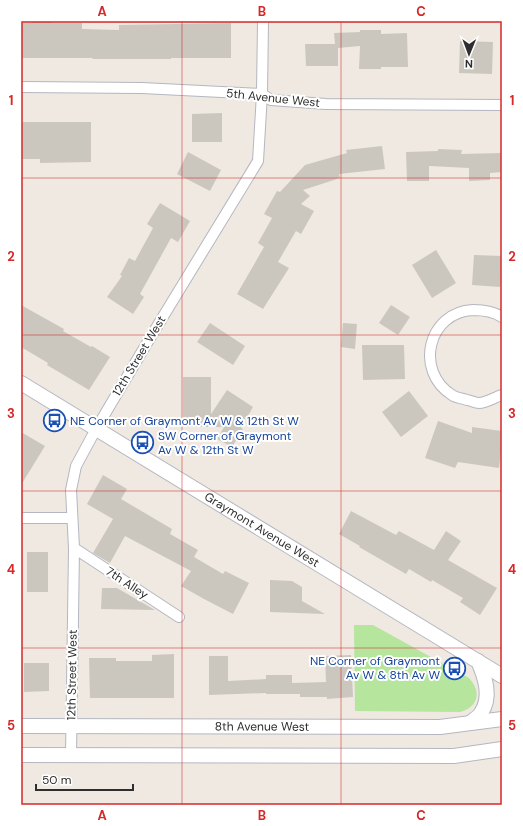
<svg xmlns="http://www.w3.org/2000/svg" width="523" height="826" font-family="'DM Sans',sans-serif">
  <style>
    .green { fill: #b6e59e }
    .building { fill: #cbc7bf }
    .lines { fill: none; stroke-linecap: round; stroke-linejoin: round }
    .street-casing { stroke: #b4b7c1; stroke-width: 12 }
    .secondary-casing { stroke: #b4b7c1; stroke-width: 16 }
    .street { stroke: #fff; stroke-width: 10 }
    .secondary { stroke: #fff; stroke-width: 14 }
    .grid { fill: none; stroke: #d62828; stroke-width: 1; stroke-opacity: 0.55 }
    .labels { text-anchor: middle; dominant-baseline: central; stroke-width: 4; stroke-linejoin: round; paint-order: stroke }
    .street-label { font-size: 12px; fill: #2e2e2e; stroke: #fff }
    .transit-label { font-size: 12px; fill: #164399; stroke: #fff; text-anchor: start }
    .neatline { fill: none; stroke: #d62828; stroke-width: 1.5 }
    .grid-label { font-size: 13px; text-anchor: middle; font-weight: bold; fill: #d62828 }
  </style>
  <rect width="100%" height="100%" fill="#efe9e1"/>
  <path class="green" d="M 354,625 L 373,625 L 469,678 C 482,692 478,707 460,712 L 355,711 Z"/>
  <path class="building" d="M 32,21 L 51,21 L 51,23 L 82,23 L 82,29 L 119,30 L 119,25 L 231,23 L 231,58 L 171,58 L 171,59 L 92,59 L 93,58 L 21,58 L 21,23 L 32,23 Z
    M 360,30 L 381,30 L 381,34 L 407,33 L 408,67 L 381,67 L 381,69 L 359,69 L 360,46 L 338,48 L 338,66 L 306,66 L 305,44 L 335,44 L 334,33 L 360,32 Z
    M 460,41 L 493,42 L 492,74 L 459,73 Z
    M 222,113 L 222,142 L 192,142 L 192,114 Z
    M 21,122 L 91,122 L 91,162 L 40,163 L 40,159 L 21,159 Z
    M 382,146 L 385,169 L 339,174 L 340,178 L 303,190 L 310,196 L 301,204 L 314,211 L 301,234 L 296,231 L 278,262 L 289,268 L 263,309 L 237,294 L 264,247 L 258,243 L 272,218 L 264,214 L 277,191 L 280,192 L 305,165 L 347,153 L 346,150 Z
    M 438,149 L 462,150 L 461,154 L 502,153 L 502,172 L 490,173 L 490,180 L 469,181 L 469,168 L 429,166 L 429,181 L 407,181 L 406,152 L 438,151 Z
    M 188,152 L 221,170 L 210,191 L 177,174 Z
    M 160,203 L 190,221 L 178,242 L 171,238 L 140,294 L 144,297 L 133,314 L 107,297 L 122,276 L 120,275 L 129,258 L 135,261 L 153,228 L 147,224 Z
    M 436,250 L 456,283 L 432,298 L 412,265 Z
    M 474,255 L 502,256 L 500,287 L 472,285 Z
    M 21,305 L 64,329 L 63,331 L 91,347 L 92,346 L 110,357 L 89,390 L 47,365 L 48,363 L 21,347 Z
    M 391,305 L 410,317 L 398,335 L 379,323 Z
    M 210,323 L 245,346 L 233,365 L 197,342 Z
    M 343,323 L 357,324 L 355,349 L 341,347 Z
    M 362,345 L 404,345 L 405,379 L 363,380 Z
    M 183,377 L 211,377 L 211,414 L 227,390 L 253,407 L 241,428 L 243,429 L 232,447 L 217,439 L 224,427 L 183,427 Z
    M 409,391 L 428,416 L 401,437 L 382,412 Z
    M 438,421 L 472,433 L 472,427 L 502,431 L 502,442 L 499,468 L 458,462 L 455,468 L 425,458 Z
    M 21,432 L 45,446 L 21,485 Z
    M 103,475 L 127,489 L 121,499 L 172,529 L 170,534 L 198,550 L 194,557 L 223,574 L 225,571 L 249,583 L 233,614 L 204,599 L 181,586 L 191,571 L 125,536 L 110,563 L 93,553 L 113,519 L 87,504 Z
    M 351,511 L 396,535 L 399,531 L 434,550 L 446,531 L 461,541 L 448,560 L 497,588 L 480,615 L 460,602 L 463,598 L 432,580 L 431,582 L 409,569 L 406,574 L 359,547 L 360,546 L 339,534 Z
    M 27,552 L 48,552 L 48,592 L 27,592 Z
    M 270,580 L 292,581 L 302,587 L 302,601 L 325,614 L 270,612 Z
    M 102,588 L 117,588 L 155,610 L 101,609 Z
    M 174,654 L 174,698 L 90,698 L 89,658 L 116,658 L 116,661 L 152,661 L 152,655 Z
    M 351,655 L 353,697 L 327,699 L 327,697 L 300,697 L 300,694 L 266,694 L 266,693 L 209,695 L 209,656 L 228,656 L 228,681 L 266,679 L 266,675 L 292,675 L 292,683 L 326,682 L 325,656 Z
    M 24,663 L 49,663 L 49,691 L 24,692 Z"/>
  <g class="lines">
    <defs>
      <path id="street" d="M 21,87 L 142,88 L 262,94 L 271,100 L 326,104 L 502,105
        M 502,317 C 493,311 483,310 473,310 C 428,312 414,371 452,395 C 456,398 462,398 467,400 C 470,400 475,403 479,403 C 486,403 495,397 502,395
        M 21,518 L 72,518
        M 74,548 L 179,617
        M 71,755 L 74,548 L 71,490 L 76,466 L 96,429 L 150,338 L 258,161 L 262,94 L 263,21"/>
      <g id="secondary">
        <path id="s1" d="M 21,383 L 502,676"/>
        <path d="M 470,723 C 473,720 479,717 481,713 C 492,697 485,677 478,661"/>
        <path id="s2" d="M 21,726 L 440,727 L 502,719"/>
        <path d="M 21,755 L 454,756 L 502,749"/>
      </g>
    </defs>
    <use href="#street" class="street-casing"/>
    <use href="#secondary" class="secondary-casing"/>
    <use href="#street" class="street"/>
    <use href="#secondary" class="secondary"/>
  </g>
  <path class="grid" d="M 182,21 L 182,805M 341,21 L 341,805M 21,178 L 502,178M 21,335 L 502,335M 21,491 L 502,491M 21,648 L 502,648"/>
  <defs>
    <symbol id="bus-ring" viewBox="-11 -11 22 22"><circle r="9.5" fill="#fff" stroke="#1a4fb4" stroke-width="1.5"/><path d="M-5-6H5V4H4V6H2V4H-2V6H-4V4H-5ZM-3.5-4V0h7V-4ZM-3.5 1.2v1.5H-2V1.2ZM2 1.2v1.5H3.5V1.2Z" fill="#1a4fb4"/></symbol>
  </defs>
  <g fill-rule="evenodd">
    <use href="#bus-ring" x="42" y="408" width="25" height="25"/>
    <use href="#bus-ring" x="130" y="430" width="25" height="25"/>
    <use href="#bus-ring" x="442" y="656" width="25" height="25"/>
  </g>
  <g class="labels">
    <g class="street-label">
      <text transform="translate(273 98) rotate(6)">5th Avenue West</text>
      <text transform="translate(139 356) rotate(-59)">12th Street West</text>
      <text stroke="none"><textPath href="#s1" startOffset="282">Graymont Avenue West</textPath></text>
      <text transform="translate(127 583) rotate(33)">7th Alley</text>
      <text transform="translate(72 675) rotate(-89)">12th Street West</text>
      <text stroke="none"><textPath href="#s2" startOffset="241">8th Avenue West</textPath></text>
    </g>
    <g class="transit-label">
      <text x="70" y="421">NE Corner of Graymont Av W &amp; 12th St W</text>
      <text x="158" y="436">SW Corner of Graymont<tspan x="158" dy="14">Av W &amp; 12th St W</tspan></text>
      <text x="440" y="661" text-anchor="end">NE Corner of Graymont<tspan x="440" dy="14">Av W &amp; 8th Av W</tspan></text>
    </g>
  </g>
  <rect width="523" height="826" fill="none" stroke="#ffffff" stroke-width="44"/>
  <g transform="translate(469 54) rotate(181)" stroke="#ffffff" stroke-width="3" paint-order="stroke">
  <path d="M0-3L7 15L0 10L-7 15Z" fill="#2e2e2e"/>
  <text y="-6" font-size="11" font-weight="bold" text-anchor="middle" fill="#2e2e2e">N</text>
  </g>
  <path d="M36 784v6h97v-6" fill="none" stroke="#2e2e2e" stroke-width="2"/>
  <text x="42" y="784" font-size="12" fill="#2e2e2e" stroke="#ffffff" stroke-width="3" paint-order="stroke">50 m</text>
  <rect x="22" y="22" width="479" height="782" class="neatline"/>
  <g class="grid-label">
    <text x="102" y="16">A</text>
    <text x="262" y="16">B</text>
    <text x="421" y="16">C</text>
    <text x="11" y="105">1</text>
    <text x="512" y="105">1</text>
    <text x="11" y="261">2</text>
    <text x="512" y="261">2</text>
    <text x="11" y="418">3</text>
    <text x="512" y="418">3</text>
    <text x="11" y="574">4</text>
    <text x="512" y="574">4</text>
    <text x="11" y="730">5</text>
    <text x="512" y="730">5</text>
    <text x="102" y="820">A</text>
    <text x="262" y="820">B</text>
    <text x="421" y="820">C</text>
  </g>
</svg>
